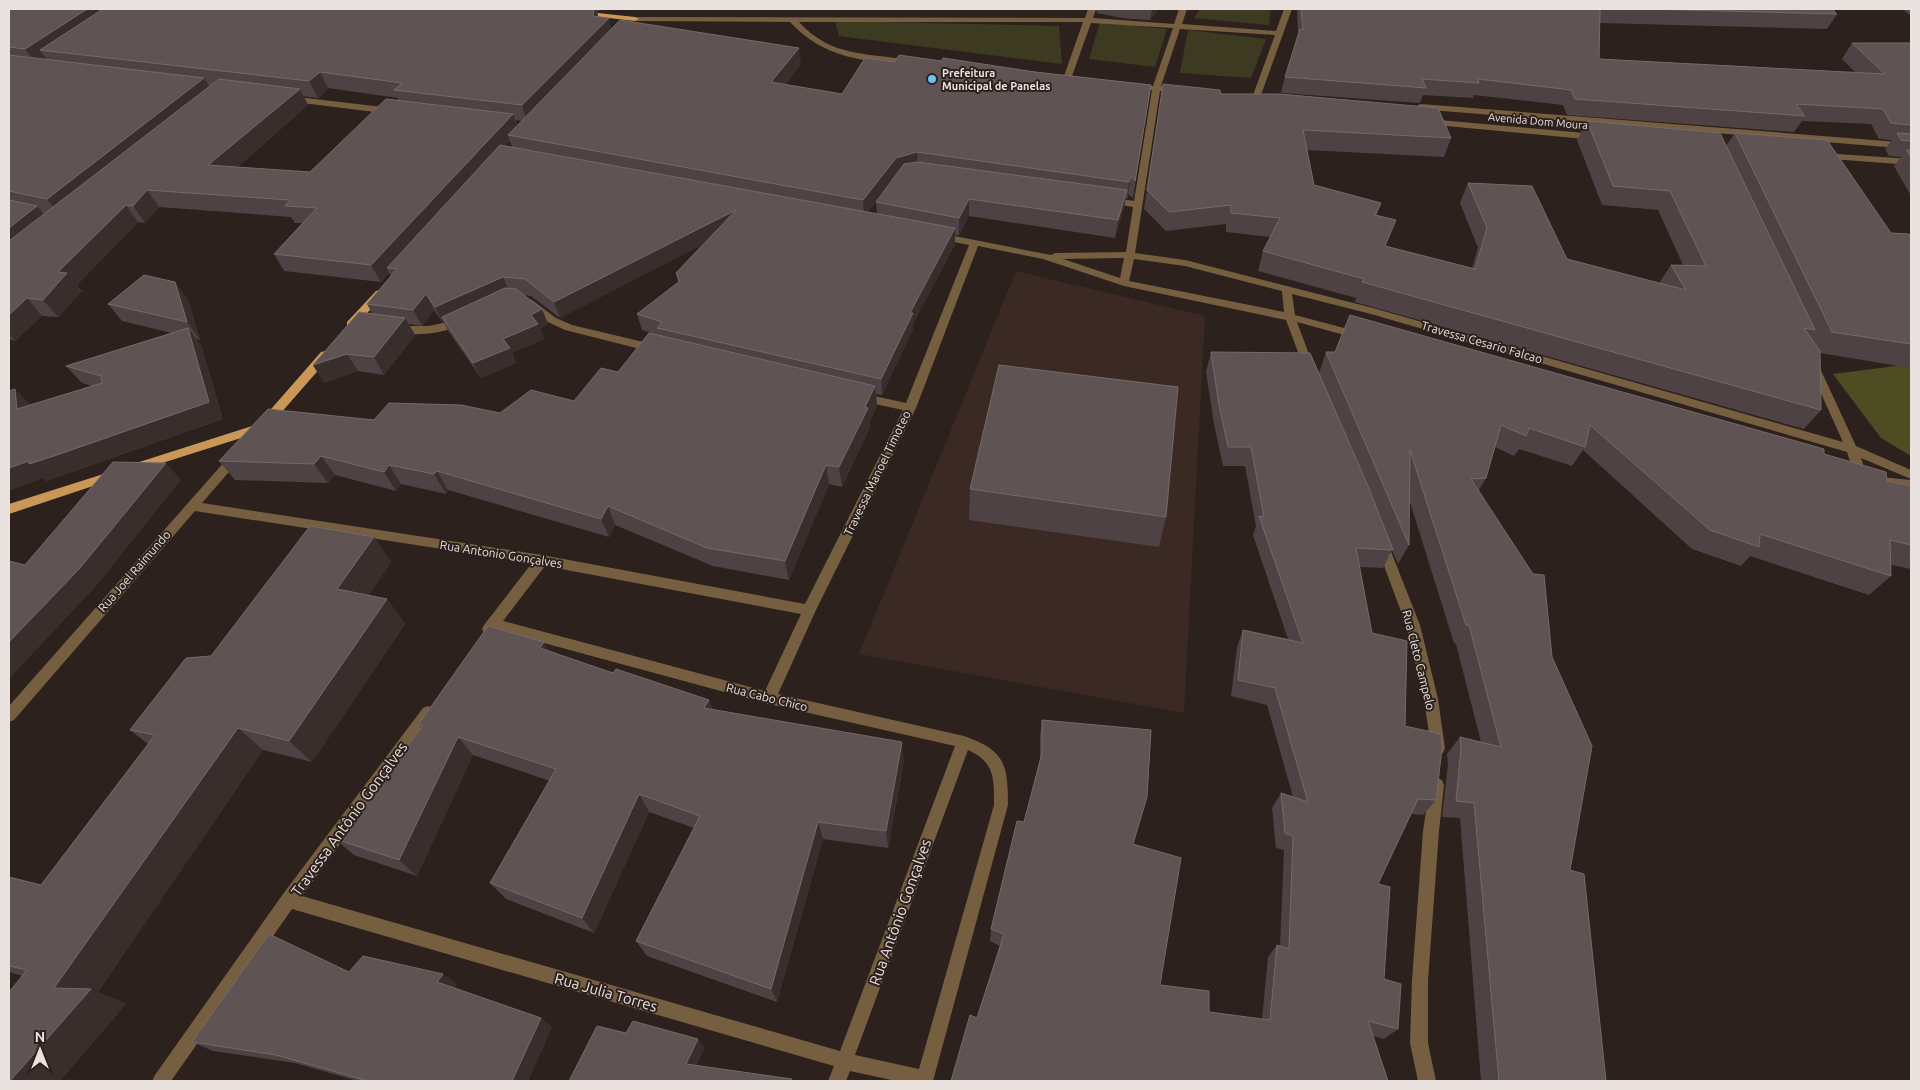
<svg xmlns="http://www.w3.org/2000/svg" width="1920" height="1090" font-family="Ubuntu,sans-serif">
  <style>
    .built { fill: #3b2923 }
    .green { fill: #3c3b21 }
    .forest { fill: #4e4c22 }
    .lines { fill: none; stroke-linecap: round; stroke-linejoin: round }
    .minor { fill: #765f40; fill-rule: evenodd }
    .major { fill: #ca9856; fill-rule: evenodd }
    .wall { fill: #4f4244; fill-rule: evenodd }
    .shaded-wall { fill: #3a2e2d }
    .building { fill: #5f5354; stroke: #756a6a }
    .poi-dot { fill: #6dc2f3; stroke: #2c211d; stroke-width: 2 }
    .labels { text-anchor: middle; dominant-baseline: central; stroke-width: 4; stroke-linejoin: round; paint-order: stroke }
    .far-poi-label { font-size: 11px; font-weight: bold; fill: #eae2df; stroke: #2c211d; text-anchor: start }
    .far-street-label { font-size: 11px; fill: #eae2df; stroke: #2c211d }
    .street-label { font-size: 12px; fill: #eae2df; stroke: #2c211d }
    .near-street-label { font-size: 15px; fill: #eae2df; stroke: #2c211d }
  </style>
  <rect width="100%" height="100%" fill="#2c211d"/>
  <path class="built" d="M 1016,271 L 1205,316 L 1184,713 L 859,654 Z"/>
  <path class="green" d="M 1200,9 L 1271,9 L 1269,25 L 1194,18 Z
    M 835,21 L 1059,26 L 1062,64 L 839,36 Z
    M 1100,22 L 1167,29 L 1155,67 L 1089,59 Z
    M 1188,30 L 1266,39 L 1251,78 L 1180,73 Z"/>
  <path class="forest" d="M 1911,364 L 1911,456 L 1881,438 L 1833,374 Z"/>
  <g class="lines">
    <path class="minor" d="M 1088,9 L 1096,9 L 1093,18 L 1174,24 L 1179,9 L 1187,9 L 1182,24 L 1276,31 L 1284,9 L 1292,9 L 1257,106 L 1253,109 L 1249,106 L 1275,35 L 1180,29 L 1161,86 L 1179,89 L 1183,91 L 1179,93 L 1160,91 L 1135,253 L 1185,260 L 1373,308 L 1843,442 L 1809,367 L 1814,363 L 1818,364 L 1856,446 L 1911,470 L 1911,479 L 1861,458 L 1867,477 L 1861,481 L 1855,477 L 1847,452 L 1371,314 L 1292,294 L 1295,315 L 1363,333 L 1364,335 L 1359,339 L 1297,322 L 1314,368 L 1309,372 L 1304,368 L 1286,320 L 1124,286 L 1043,259 L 978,246 L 916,408 L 816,610 L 778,694 L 964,736 C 1004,750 1008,763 1008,805 L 933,1081 L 896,1081 L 850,1071 L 846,1081 L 828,1081 L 834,1066 L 292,909 L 171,1081 L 152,1081 L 155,1075 L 283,894 L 423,708 L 428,706 L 433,708 L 435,712 L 433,716 L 302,896 L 840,1051 L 955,746 L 769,704 L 496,630 L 489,635 L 484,633 L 482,629 L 484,625 L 532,563 L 195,511 L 14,720 L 9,722 L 9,706 L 233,452 L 241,452 L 243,455 L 241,458 L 202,503 L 542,555 L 805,604 L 903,410 L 861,401 L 855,397 L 861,393 L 906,403 L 969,245 L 939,239 L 934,236 L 939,233 L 1051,255 L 1055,253 L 1126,252 L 1133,207 L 1108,203 L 1103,200 L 1108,197 L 1134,201 L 1152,90 L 1135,88 L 1131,86 L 1135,84 L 1153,86 L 1173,28 L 1091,23 L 1072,76 L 1068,78 L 1064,76 L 1083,22 L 799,22 C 833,59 869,52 914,61 L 915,63 L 911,65 C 864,61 824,59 790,22 L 635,21 L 631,19 L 635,17 L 1085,18 ZM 1124,258 L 1120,278 L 1063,259 ZM 1134,259 L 1185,266 L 1282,291 L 1284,312 L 1129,281 ZM 545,566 L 801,614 L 765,691 L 503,621 ZM 968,750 C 995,762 994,779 994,805 L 919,1069 L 855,1055 Z
      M 289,96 L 391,108 L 395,111 L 391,114 L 286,101 L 286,97 Z
      M 1421,104 L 1911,143 L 1911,149 L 1418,109 L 1418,105 Z
      M 1428,119 L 1595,134 L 1599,137 L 1595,140 L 1425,124 L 1424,122 Z
      M 1822,153 L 1911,159 L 1911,165 L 1819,158 L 1818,156 Z
      M 532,300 L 556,318 L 572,325 L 656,345 L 661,349 L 656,353 L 565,330 L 548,322 L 528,305 L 527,303 Z
      M 461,319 L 466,322 L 465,324 C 442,333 416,338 392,331 L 391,329 L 396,326 L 429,326 Z
      M 1881,477 L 1911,480 L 1911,488 L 1877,484 L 1875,481 L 1877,478 Z
      M 1382,539 L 1386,541 L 1388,544 L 1420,625 L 1438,699 L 1445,748 L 1443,753 L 1438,755 L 1433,753 L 1431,748 L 1424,699 L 1406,625 L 1376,544 L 1378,541 Z
      M 1437,778 L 1442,780 L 1444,785 L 1439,831 L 1428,980 L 1428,1043 L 1436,1081 L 1418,1081 L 1410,1043 L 1412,980 L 1423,831 L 1430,785 L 1432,780 Z"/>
    <path class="major" d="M 579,11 L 635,17 L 639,19 L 635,21 L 582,15 L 579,15 Z
      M 380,290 L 384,291 L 384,295 L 355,326 L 347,326 L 347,322 L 376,291 Z
      M 325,351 L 329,352 L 330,355 L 329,358 L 266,430 L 137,471 L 133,470 L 131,467 L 133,464 L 258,424 L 321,352 Z
      M 113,471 L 117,472 L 119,475 L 117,478 L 9,514 L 9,504 Z"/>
  </g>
  <path class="wall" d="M 9,9 L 600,9 L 599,11 L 597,11 L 598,17 L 611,29 L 801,64 L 785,85 L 842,94 L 894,62 L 941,61 L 1151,85 L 1133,198 L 1128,194 L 1127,199 L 1125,199 L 1124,208 L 1115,238 L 969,216 L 959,235 L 955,235 L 955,244 L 913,324 L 913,329 L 882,395 L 876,394 L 877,406 L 870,421 L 870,427 L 842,487 L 829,484 L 789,580 L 713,566 L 615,525 L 609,537 L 448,490 L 446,494 L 401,484 L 396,491 L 335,475 L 328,483 L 235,480 L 219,461 L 374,420 L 500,413 L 574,401 L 618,372 L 659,336 L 642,330 L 637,314 L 678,283 L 676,273 L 703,244 L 560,318 L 531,296 L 524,295 L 542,309 L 548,324 L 540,329 L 544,339 L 512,353 L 516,363 L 481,378 L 449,332 L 444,323 L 443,323 L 434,310 L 422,326 L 409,324 L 415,335 L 384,375 L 358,371 L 324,383 L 313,365 L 372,313 L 367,304 L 391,276 L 389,273 L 381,282 L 284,271 L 274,254 L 302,223 L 295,223 L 291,217 L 159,207 L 145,223 L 138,222 L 77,285 L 82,291 L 58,317 L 42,316 L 15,341 L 9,339 ZM 328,88 L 398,98 L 398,100 L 310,172 L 237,167 L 308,105 L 303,96 L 318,98 ZM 516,120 L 522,121 L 517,125 ZM 510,141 L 512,147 L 505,146 ZM 896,175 L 876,202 L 877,214 L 868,212 Z
    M 1096,9 L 1159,9 L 1150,20 L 1121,18 L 1097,13 Z
    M 1297,9 L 1832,9 L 1837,14 L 1827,29 L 1600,23 L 1599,59 L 1856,73 L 1842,59 L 1852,43 L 1911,43 L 1911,196 L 1894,166 L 1901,157 L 1889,156 L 1885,149 L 1892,140 L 1879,139 L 1871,124 L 1802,121 L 1794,132 L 1567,115 L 1563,105 L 1474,95 L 1473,98 L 1423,95 L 1420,103 L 1281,93 L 1285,77 L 1298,34 Z
    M 1902,9 L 1911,9 L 1911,16 Z
    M 1163,84 L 1221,94 L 1451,138 L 1444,157 L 1307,150 L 1314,185 L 1381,203 L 1377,215 L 1386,246 L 1472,268 L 1478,248 L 1460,203 L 1468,183 L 1567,259 L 1659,283 L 1671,265 L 1683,265 L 1658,210 L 1602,205 L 1577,140 L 1587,121 L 1726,146 L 1735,133 L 1891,233 L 1911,238 L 1911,368 L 1820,353 L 1821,410 L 1804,429 L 1355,302 L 1356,298 L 1258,271 L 1263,251 L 1270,237 L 1226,232 L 1226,224 L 1166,231 L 1144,209 Z
    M 175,282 L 188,300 L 200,340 L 196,339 L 201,345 L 223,419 L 46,481 L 44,478 L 31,405 L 92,386 L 82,383 L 66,366 L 172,333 L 122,321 L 108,304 Z
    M 1211,352 L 1319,373 L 1326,352 L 1824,454 L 1887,481 L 1911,486 L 1911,569 L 1891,565 L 1891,576 L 1869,595 L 1750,556 L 1741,566 L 1692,549 L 1583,450 L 1572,466 L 1519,449 L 1514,456 L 1495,447 L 1486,478 L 1479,490 L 1570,870 L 1606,1081 L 1481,1081 L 1460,818 L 1442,817 L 1448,764 L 1447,754 L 1460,737 L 1481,742 L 1456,644 L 1454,643 L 1409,499 L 1409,545 L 1398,564 L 1392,550 L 1383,568 L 1360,567 L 1372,633 L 1405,726 L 1436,800 L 1423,815 L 1411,814 L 1378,884 L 1384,979 L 1398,1029 L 1384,1039 L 1373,1036 L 977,1018 L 1000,946 L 990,941 L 991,929 L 1024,822 L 1040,761 L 1040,736 L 1042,720 L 1133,844 L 1160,985 L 1209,1012 L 1262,1019 L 1268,957 L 1277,945 L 1280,946 L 1284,850 L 1276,848 L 1272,808 L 1281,793 L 1293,797 L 1267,705 L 1231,696 L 1237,647 L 1243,630 L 1288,639 L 1253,535 L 1256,526 L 1245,466 L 1223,466 L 1214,424 L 1206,372 Z
    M 970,489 L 1166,517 L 1159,547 L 969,520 Z
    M 374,537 L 391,562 L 369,595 L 387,599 L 405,624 L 312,762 L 263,750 L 98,992 L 126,1004 L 60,1081 L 9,1081 L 23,976 L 9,972 L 9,877 L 41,885 L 148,744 L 130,730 L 211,656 Z
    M 544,642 L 549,652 L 613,673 L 709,700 L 713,710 L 904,761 L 888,848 L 823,839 L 777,1002 L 647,956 L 636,941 L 694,828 L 649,812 L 594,933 L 506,899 L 490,883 L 550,781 L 473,755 L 417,876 L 354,855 L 335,839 L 422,729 L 418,725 Z
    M 349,972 L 457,984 L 454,988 L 541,1018 L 552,1027 L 528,1081 L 358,1081 L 295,1063 L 213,1051 L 192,1042 Z"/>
  <path class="shaded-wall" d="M 87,9 L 122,9 L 40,50 L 46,59 L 37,65 L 25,49 Z
    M 594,9 L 596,9 L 599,20 L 609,18 L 613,35 L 527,122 L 522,105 L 593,16 Z
    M 1152,9 L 1159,9 L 1150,20 Z
    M 799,48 L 801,64 L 773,99 L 771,82 Z
    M 320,72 L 328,88 L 318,98 L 309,81 Z
    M 204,78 L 214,94 L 61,216 L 47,199 Z
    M 300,89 L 308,105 L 219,182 L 208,165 Z
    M 513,114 L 519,131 L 508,135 L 510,141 L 393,269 L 387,268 L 389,273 L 381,282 L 371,265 Z
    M 917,152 L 918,169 L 896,175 L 864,218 L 863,200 L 896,158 Z
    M 1131,176 L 1128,194 L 1127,199 L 1129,182 Z
    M 147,190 L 159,207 L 145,223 L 133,206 Z
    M 1127,190 L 1124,208 L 1115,238 L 1118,220 Z
    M 969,199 L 969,216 L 959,235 L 959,218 Z
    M 126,205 L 138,222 L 77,285 L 82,291 L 58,317 L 43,300 L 58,272 Z
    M 37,206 L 51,223 L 9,257 L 9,228 Z
    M 736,210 L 739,226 L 560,318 L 554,302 Z
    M 955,228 L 955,244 L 913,324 L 913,329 L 882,395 L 881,379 L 910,313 Z
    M 503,277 L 510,293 L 442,317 L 444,323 L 443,323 L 435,307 Z
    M 175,282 L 188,300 L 200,340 L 187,322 Z
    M 426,294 L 434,310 L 422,326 L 413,310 Z
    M 27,298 L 42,316 L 15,341 L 9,334 L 9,315 Z
    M 542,309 L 548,324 L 540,329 L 544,339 L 512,353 L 516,363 L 481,378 L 473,363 L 503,339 L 531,315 Z
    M 405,318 L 415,335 L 384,375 L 374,357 Z
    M 188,328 L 201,345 L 223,419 L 74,471 L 46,481 L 44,478 L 9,491 L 9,468 Z
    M 347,354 L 358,371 L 324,383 L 313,365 Z
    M 875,386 L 877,406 L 870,421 L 870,427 L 842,487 L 839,467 L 865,407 Z
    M 15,389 L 32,406 L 17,409 Z
    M 321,456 L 335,475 L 328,483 L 314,464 Z
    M 166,463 L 181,480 L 98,584 L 9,679 L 9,642 Z
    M 389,465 L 401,484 L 396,491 L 384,472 Z
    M 826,465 L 829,484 L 789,580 L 785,561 Z
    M 437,471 L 448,490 L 446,494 L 434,474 Z
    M 608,506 L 615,525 L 609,537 L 601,519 Z
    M 374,537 L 391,562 L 357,613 L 337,589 Z
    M 387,599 L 405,624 L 312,762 L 289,741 Z
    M 544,642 L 555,663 L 540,648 Z
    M 709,700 L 716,719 L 704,708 Z
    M 238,728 L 263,750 L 98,992 L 126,1004 L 60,1081 L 10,1081 L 54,988 Z
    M 458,737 L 473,755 L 417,876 L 399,860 Z
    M 902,742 L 904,761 L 888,848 L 886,831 Z
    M 639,794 L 649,812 L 594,933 L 582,918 Z
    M 818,822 L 823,839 L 777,1002 L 771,989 Z
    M 443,974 L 457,984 L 451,992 L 437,982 Z
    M 541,1018 L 552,1027 L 528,1081 L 512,1081 Z
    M 698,1039 L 705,1048 L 693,1073 L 686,1064 Z"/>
  <path class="building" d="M 9,9 L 87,9 L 25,49 L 9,47 Z
    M 103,9 L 594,9 L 593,16 L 609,18 L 522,105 L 394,90 L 402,83 L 320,72 L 309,81 L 40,50 Z
    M 1301,9 L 1600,9 L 1599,59 L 1885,74 L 1852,43 L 1911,43 L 1911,125 L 1891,123 L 1883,109 L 1796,104 L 1805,116 L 1575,99 L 1571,90 L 1478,79 L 1479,83 L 1422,79 L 1426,88 L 1285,77 L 1300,29 L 1303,30 Z
    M 1645,9 L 1832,9 L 1837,14 Z
    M 620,20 L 799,48 L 771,82 L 842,94 L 865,58 L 894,62 L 899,55 L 941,61 L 943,58 L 1035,72 L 1151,85 L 1135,181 L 1131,176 L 1129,182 L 917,152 L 896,158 L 863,200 L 508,135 Z
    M 9,55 L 204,78 L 47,199 L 9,191 Z
    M 219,79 L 300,89 L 208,165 L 310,172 L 386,99 L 513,114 L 371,265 L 274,254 L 317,208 L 285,206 L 290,200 L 147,190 L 133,206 L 126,205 L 58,272 L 67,273 L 43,300 L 27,298 L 9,315 L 9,241 Z
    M 1163,84 L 1220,90 L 1221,94 L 1279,94 L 1438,108 L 1451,138 L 1303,130 L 1314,185 L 1381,203 L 1375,215 L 1396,220 L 1385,246 L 1475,269 L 1487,228 L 1468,183 L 1532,186 L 1567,259 L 1686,290 L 1671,265 L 1706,266 L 1670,191 L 1613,186 L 1587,121 L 1720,133 L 1815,330 L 1804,328 L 1820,351 L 1821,410 L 1362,282 L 1364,279 L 1263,251 L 1280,218 L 1231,213 L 1231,205 L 1169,212 L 1147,190 Z
    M 1735,133 L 1827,140 L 1891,233 L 1909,234 L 1911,238 L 1911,344 L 1832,332 Z
    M 1897,133 L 1911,134 L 1911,141 L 1901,140 Z
    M 500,145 L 955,228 L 910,313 L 913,313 L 881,379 L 657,328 L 662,322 L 637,314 L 680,281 L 676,273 L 736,210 L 554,302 L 525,279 L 503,277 L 435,307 L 426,294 L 413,310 L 367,304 L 397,269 L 387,268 Z
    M 1907,150 L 1911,150 L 1911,158 Z
    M 917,162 L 1127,190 L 1118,220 L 969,199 L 959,218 L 876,202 L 904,164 Z
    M 9,200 L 37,206 L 9,228 Z
    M 144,275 L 175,282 L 187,322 L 108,304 Z
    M 505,288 L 516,289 L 542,309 L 531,315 L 538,324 L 503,339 L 510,348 L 473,363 L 442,317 Z
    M 359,312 L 405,318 L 374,357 L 347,354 L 313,365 Z
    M 1350,315 L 1824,449 L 1824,454 L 1886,472 L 1887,481 L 1911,486 L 1911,545 L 1890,540 L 1891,576 L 1760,534 L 1759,547 L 1710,530 L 1590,425 L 1585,447 L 1529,428 L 1526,436 L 1501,425 L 1486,478 L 1471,479 L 1533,574 L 1544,575 L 1552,657 L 1592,746 L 1570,870 L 1584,874 L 1606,1081 L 1499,1081 L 1474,803 L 1456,801 L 1461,748 L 1460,737 L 1501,747 L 1469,625 L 1466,625 L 1410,450 L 1409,545 L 1326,352 L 1335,352 Z
    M 188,328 L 209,402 L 57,455 L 29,464 L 29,461 L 9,468 L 9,391 L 15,389 L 17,409 L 102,383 L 101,376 L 66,366 Z
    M 649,333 L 875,386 L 865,407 L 868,408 L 839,467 L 826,465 L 785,561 L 707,548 L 608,506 L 601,519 L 437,471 L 434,474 L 389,465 L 384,472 L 321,456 L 314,464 L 219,461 L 268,409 L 374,420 L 389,403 L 461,405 L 500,413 L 531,390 L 574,401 L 601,368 L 618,372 Z
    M 1211,352 L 1310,353 L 1368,486 L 1393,550 L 1356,548 L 1372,633 L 1407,641 L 1405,726 L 1441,734 L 1442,748 L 1436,800 L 1418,799 L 1378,884 L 1390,887 L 1384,979 L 1401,984 L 1398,1029 L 1368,1021 L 1388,1081 L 951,1081 L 970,1015 L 977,1018 L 1004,934 L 991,929 L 1017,821 L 1024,822 L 1042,753 L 1042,720 L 1151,730 L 1147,797 L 1133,844 L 1181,858 L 1160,985 L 1209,991 L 1209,1012 L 1270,1020 L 1277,945 L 1289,949 L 1293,836 L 1285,833 L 1281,793 L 1308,802 L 1275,688 L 1238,680 L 1243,630 L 1303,643 L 1259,516 L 1264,517 L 1251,447 L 1228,447 L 1219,405 Z
    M 999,365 L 1178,387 L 1166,517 L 970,489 Z
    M 113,462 L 166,463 L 80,568 L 9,642 L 9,561 L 25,565 Z
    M 310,526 L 374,537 L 337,589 L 387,599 L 289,741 L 238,728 L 54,988 L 91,989 L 10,1081 L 9,1081 L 9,992 L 27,970 L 9,966 L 9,877 L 41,885 L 155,735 L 130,730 L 186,658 L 211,656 Z
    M 488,626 L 544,642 L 540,648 L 613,673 L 616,669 L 709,700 L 704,708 L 902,742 L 886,831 L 818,822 L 771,989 L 636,941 L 700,816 L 639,794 L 582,918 L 490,883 L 556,769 L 458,737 L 399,860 L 335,839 L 423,726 L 418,725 Z
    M 269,934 L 349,972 L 363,956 L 443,974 L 437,982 L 541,1018 L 512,1081 L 368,1081 L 276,1055 L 192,1042 Z
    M 633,1021 L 698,1039 L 686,1064 L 792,1079 L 791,1081 L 569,1081 L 597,1026 L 626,1033 Z"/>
  <circle class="poi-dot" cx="932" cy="79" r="5"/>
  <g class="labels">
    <g class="far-poi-label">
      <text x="942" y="73">Prefeitura<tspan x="942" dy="13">Municipal de Panelas</tspan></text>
    </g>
    <g class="far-street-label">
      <text transform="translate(1538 121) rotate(5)">Avenida Dom Moura</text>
    </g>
    <g class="street-label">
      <text transform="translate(1482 342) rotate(16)">Travessa Cesario Falcao</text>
      <text transform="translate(877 473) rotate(-64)">Travessa Manoel Timoteo</text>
      <text transform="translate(501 554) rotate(9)">Rua Antonio Gonçalves</text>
      <text transform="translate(134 571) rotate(-49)">Rua Joel Raimundo</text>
      <text transform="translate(1419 660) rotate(76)">Rua Cleto Campelo</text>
      <text transform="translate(767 697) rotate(14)">Rua Cabo Chico</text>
    </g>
    <g class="near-street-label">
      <text transform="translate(349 819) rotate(-54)">Travessa Antônio Gonçalves</text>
      <text transform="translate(900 912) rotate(-70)">Rua Antônio Gonçalves</text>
      <text transform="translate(606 992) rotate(16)">Rua Julia Torres</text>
    </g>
  </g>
  <rect width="1920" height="1090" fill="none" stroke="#eae2df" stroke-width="20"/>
  <g transform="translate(40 1050)" stroke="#2c211d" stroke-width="4" paint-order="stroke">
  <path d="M0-4L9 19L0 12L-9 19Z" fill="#eae2df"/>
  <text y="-8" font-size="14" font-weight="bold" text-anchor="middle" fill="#eae2df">N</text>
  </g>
</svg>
